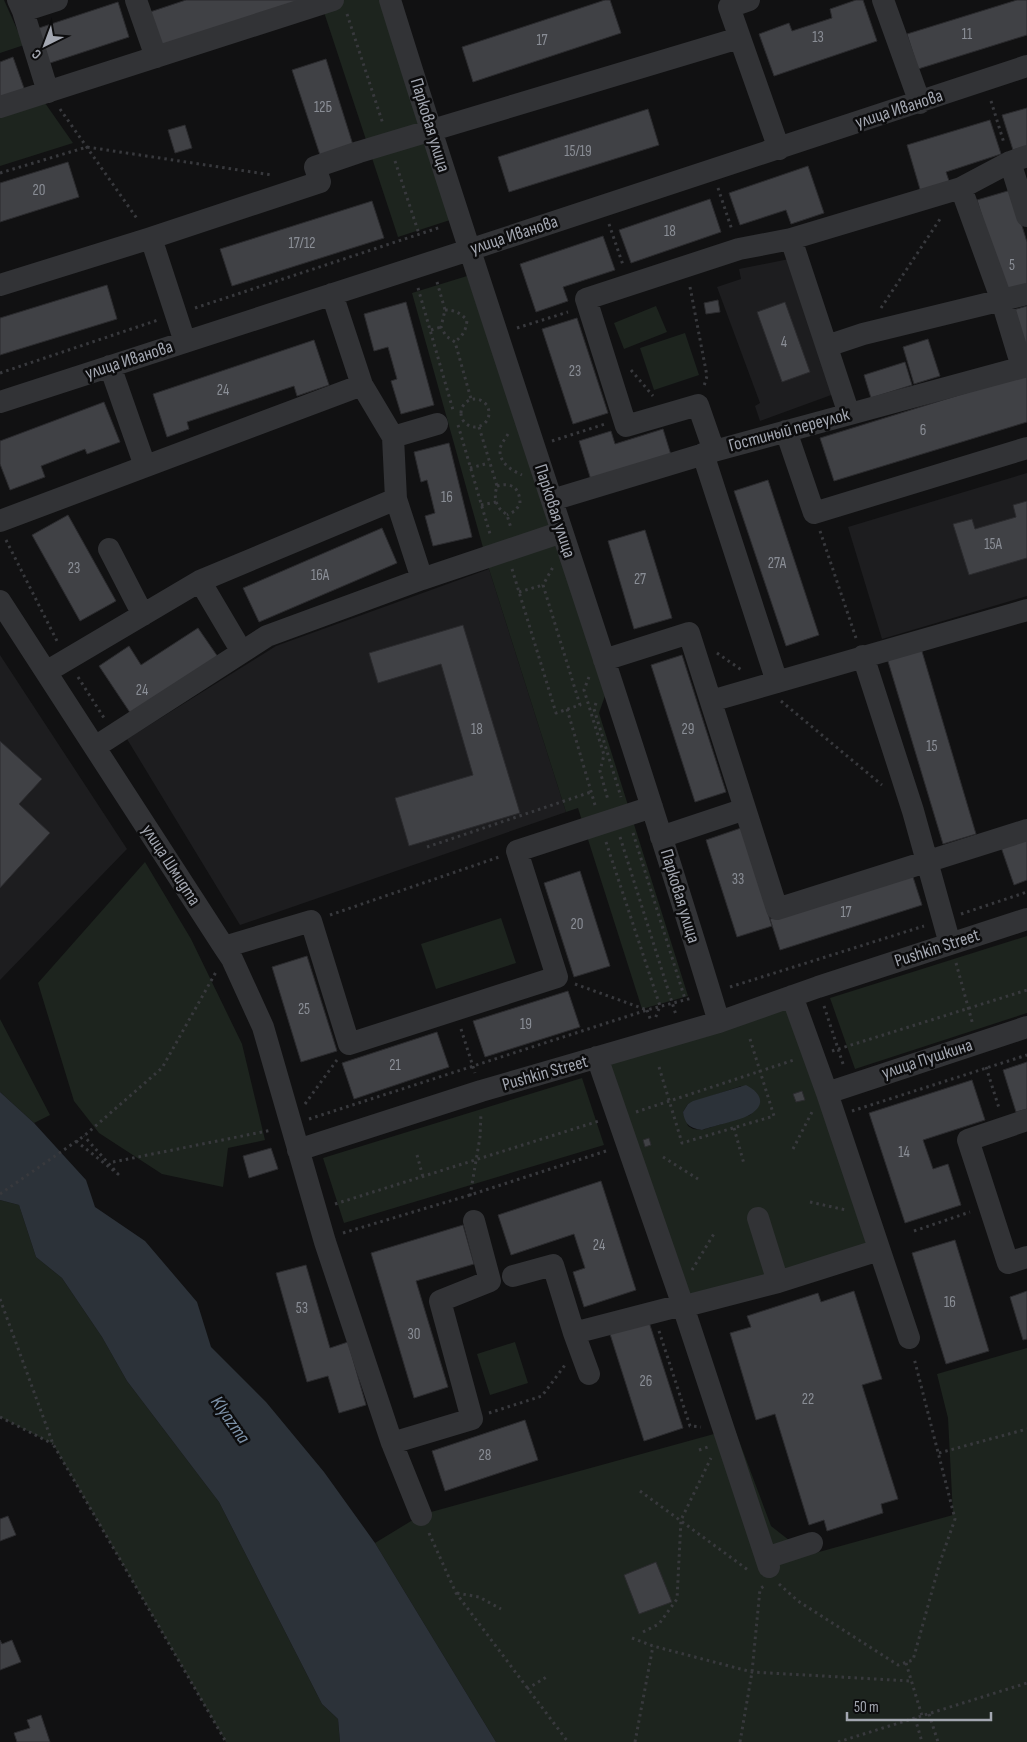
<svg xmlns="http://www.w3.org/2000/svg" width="1027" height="1742" font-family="'Sofia Sans Condensed',sans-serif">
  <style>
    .built { fill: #1d1d1f }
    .green { fill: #1d241e; fill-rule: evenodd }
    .water { fill: #2c3239 }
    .building { fill: #404145; stroke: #2b2b2e }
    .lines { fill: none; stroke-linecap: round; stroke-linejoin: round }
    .path { stroke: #38393d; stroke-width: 3; stroke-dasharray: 2.5 4; stroke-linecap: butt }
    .minor { stroke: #323336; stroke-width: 22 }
    .labels { text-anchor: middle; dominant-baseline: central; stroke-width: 5; stroke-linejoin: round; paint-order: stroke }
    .number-label { font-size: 15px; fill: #8a8e96 }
    .street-label { font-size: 18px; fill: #a3a7b1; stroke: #0c0c0d }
    .water-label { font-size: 19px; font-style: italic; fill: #7d92a9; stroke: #0c0c0d }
  </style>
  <rect width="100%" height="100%" fill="#111112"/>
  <path class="built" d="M 794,258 L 834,394 L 760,421 L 755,406 L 760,403 L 717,287 L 741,279 L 739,269 Z
    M 1027,473 L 1027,596 L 882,639 L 848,527 Z
    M 489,569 L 566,812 L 240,925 L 127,739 L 276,646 Z
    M 0,655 L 127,849 L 0,980 Z"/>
  <path class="green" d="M 0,0 L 4,0 L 24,45 L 0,53 Z
    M 320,0 L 380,0 L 450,220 L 398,237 Z
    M 45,103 L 73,143 L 0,166 L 0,117 Z
    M 467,276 L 607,690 L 599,713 L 688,996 L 642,1009 L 578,808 L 566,812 L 489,569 L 412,293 Z
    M 656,306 L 667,332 L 624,349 L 614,323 Z
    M 685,333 L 699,375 L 654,390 L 640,348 Z
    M 145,862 L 191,939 L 242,1044 L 265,1140 L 228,1148 L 223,1187 L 162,1174 L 99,1133 L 74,1101 L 38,983 Z
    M 501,918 L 516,963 L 436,989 L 421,944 Z
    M 1027,936 L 1027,1013 L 855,1069 L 830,998 Z
    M 792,996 L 879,1250 L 693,1304 L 597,1057 ZM 741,1086 L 758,1106 L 750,1115 L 702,1130 L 693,1129 L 688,1126 L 683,1112 L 688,1104 Z
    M 0,1019 L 50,1115 L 34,1123 L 0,1092 Z
    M 582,1078 L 604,1145 L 344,1223 L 323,1158 Z
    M 0,1200 L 19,1205 L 36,1257 L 62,1278 L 102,1337 L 127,1381 L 219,1502 L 322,1704 L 338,1719 L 340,1742 L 226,1742 L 53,1444 L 0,1417 Z
    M 515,1342 L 528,1383 L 490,1395 L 477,1354 Z
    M 1027,1348 L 1027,1742 L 496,1742 L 375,1543 L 421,1515 L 431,1512 L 714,1434 L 735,1430 L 771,1526 L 808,1555 L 953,1515 L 948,1418 L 937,1374 Z"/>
  <path class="water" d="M 746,1085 C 760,1092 767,1104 751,1114 C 740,1121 715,1125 702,1130 C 689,1128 685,1124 683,1112 L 688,1104 L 693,1101 Z
    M 0,1092 L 34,1123 L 86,1180 L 95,1207 L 145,1241 L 197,1302 L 211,1347 L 266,1402 L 324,1472 L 375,1543 L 496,1742 L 340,1742 L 338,1719 L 322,1704 L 219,1502 L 127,1381 L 102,1337 L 62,1278 L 36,1257 L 19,1205 L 0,1200 Z"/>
  <path class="building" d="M 186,0 L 305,0 L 159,49 L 147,13 Z
    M 605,0 L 610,0 L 621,33 L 473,82 L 462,47 Z
    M 856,0 L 863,0 L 877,41 L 774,76 L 759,34 L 789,23 L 792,31 L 832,18 L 830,9 Z
    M 1017,0 L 1027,0 L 1027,35 L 918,69 L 907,34 Z
    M 118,2 L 129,37 L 44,65 L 33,30 Z
    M 13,57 L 25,91 L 0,100 L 0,62 Z
    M 326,59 L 353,145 L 320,155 L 292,70 Z
    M 1027,108 L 1027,146 L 1013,150 L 1002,115 Z
    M 648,109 L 659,145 L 509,192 L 498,157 Z
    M 990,120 L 1001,154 L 946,172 L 951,187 L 922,196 L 907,145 Z
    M 185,125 L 192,148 L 175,153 L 168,130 Z
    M 68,162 L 79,197 L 0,222 L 0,183 Z
    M 808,166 L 824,213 L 791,224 L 786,210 L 740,225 L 729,193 Z
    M 1011,190 L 1027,242 L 1027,289 L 1006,295 L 977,200 Z
    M 710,199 L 721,232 L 631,263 L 619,230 Z
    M 372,201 L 384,238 L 232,286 L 220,249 Z
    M 603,236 L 615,270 L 563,287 L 568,301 L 536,312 L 520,264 Z
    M 107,285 L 117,319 L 0,355 L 0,318 Z
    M 718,300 L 720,312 L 706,314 L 704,303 Z
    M 406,302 L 434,405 L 401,414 L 391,381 L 397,379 L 388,347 L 374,351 L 364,314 Z
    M 785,302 L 810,372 L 782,382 L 757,312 Z
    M 1027,306 L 1027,357 L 1013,310 Z
    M 577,318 L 608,413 L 573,424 L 542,329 Z
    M 928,339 L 940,376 L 914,384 L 903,347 Z
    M 314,340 L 329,385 L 297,396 L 294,386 L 187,422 L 189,429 L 167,437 L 153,394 Z
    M 905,362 L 912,385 L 871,398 L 864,375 Z
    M 1027,374 L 1027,422 L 834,481 L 820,438 Z
    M 104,402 L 120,442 L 87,454 L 85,449 L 41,466 L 45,477 L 10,490 L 0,464 L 0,441 Z
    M 663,429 L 671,455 L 591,480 L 579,441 L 611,431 L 615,444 Z
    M 449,443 L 472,537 L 433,546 L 425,516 L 435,513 L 427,480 L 421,482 L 414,452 Z
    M 768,480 L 819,635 L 786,646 L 734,491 Z
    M 1027,501 L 1027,558 L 969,575 L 953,524 L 972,519 L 975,529 L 1016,517 L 1013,505 Z
    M 68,515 L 116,601 L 80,621 L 32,535 Z
    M 382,528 L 397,563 L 259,622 L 243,588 Z
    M 645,530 L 672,618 L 634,629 L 608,541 Z
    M 463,625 L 520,813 L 409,846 L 395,798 L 473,775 L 441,664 L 378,683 L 369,653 Z
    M 198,628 L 218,657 L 131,714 L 99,666 L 129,646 L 141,665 Z
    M 921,648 L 976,834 L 943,844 L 887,658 Z
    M 682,655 L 726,792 L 695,802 L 651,665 Z
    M 0,741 L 42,779 L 19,804 L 50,833 L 0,888 Z
    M 741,828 L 772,926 L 737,937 L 706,840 Z
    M 1027,838 L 1027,880 L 1014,885 L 1001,847 Z
    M 580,871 L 610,966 L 574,977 L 544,883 Z
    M 912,874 L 922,905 L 780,950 L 770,919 Z
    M 307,956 L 337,1051 L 301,1062 L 272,967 Z
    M 568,991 L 580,1027 L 485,1057 L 473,1021 Z
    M 437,1032 L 449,1067 L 354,1099 L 342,1063 Z
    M 1027,1062 L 1027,1109 L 1016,1112 L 1003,1070 Z
    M 972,1080 L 985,1120 L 923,1140 L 933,1169 L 948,1164 L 961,1205 L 905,1223 L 869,1113 Z
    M 802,1091 L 805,1100 L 796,1102 L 793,1094 Z
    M 649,1138 L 651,1145 L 645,1147 L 643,1140 Z
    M 271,1148 L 278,1169 L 249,1178 L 243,1156 Z
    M 601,1181 L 636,1290 L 584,1307 L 573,1272 L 585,1268 L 574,1234 L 511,1255 L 498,1215 Z
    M 463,1225 L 474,1264 L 416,1281 L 448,1387 L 414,1398 L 371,1253 Z
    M 955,1240 L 989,1351 L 946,1364 L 912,1253 Z
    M 306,1265 L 330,1348 L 348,1342 L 366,1405 L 339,1413 L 328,1376 L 307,1382 L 276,1273 Z
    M 854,1291 L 882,1379 L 862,1385 L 898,1499 L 881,1504 L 883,1513 L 827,1531 L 824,1520 L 809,1525 L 775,1414 L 756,1420 L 730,1333 L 751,1327 L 747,1316 L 818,1293 L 821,1302 Z
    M 1027,1291 L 1027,1339 L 1023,1340 L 1010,1297 Z
    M 649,1322 L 683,1428 L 644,1441 L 610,1334 Z
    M 525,1420 L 538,1460 L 445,1491 L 432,1451 Z
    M 8,1516 L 16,1535 L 0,1541 L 0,1519 Z
    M 656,1562 L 672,1602 L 639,1614 L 624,1575 Z
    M 0,1640 L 2,1644 L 12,1640 L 21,1662 L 0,1670 Z
    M 41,1715 L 50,1742 L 17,1742 L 14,1733 L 30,1728 L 27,1720 Z"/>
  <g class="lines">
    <path class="path" d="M 347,14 L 383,124
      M 991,101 L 1004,143
      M 60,109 L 138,220
      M 395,161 L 419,234
      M 0,173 L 87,147 L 272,175
      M 718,188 L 732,230
      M 609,224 L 623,265
      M 437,282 L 445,310 L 441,327 L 446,336 L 455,342 L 471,399
      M 690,287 L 707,376 L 704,386
      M 418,288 L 453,410
      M 195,308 L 441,227
      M 881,308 L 942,216
      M 445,310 C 455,310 460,313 467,320 C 466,331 463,335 455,342
      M 517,328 L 568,312
      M 431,330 L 441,327
      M 631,370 L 653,396
      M 0,373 L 158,320
      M461 413a14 14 0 1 1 28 0a14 14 0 1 1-28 0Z
      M 458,425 L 490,534
      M 479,427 L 497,486 L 495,494 L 496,502 L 500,509 L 507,515 L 511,528
      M 508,434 C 505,439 501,444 500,449 C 499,463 511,470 522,475
      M 552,441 L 605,424
      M 470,468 L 489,463
      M 497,486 C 512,482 520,488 520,504 L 515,511 L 507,515
      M 481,505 L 496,502
      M 820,531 L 856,638
      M 6,540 L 57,641
      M 512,569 L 556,713 L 580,705 L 543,585 L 553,567
      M 519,592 L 543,585
      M 717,653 L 743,671
      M 78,677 L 104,718
      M 589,677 L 584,690 L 604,755 L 600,771 L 608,800
      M 781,701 L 882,785
      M 596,703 L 594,709 L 621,797
      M 567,709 L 595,805
      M 633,833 L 685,999
      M 620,837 L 676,1015
      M 606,842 L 660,1006 L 655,1019
      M 427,847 L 591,792
      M 961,914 L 1027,892
      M 330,915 L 499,857
      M 956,963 L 973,1025
      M 575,984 L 647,1010
      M 730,987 L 924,926
      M 824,1006 L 844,1067
      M 647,1010 L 651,1021
      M 461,1029 L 475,1073
      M 832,1051 L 1027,990
      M 659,1067 L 682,1143 L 774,1116 L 750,1039
      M 986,1067 L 999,1108
      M 305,1104 L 337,1060
      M 852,1111 L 1027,1055
      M 636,1112 L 794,1060
      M 309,1119 L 647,1010 L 692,998
      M 734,1128 L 744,1164
      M 76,1141 L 118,1174 L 84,1136
      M 793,1149 L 812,1112
      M 417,1155 L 423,1177
      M 663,1157 L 698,1179
      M 113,1162 L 272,1130
      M 0,1194 L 84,1136 L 162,1068 L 216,972
      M 470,1196 L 480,1137 L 481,1113
      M 810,1202 L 846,1210
      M 335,1204 L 599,1121
      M 914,1231 L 970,1212
      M 343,1233 L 470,1195 L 609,1150
      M 692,1270 L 715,1232
      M 0,1299 L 53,1444 L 226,1742
      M 659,1331 L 690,1426 L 701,1427
      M 489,1413 L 542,1396 L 565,1365
      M 0,1417 L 53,1444
      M 699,1450 L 708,1447
      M 939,1453 L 1027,1429
      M 640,1491 L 748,1570
      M 429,1533 L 456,1593 L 568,1742
      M 779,1584 L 798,1601 L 898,1665 L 913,1660 L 940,1562 L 955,1519 L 914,1358
      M 457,1593 L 479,1597 L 501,1609
      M 643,1632 L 659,1624 L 677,1599 L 681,1520 L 711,1458
      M 632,1638 L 653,1646 L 752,1672 L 911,1681
      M 906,1663 L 922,1716
      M 527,1689 L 548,1676
      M 929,1714 L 938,1742
      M 915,1718 L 922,1742
      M 635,1742 L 653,1646
      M 740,1742 L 752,1672 L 760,1589 L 764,1586
      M 838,1742 L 1027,1683"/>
    <path class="minor" d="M 18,0 L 23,11 L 57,0
      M 136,0 L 156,57
      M 390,0 C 496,342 615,679 719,1022
      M 749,0 L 729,7 L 779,149
      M 883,0 L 920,103
      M 23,11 L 48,92
      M 0,107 L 333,0
      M 1010,162 L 1027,216
      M 961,188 L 1002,301 L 1022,367
      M 151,238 L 320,182 L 315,167 L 359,152 L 739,38
      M 791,239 L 849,414
      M 0,285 L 151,238 L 185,342
      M 332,294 L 362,385 L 393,437 L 396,499 L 422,579
      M 827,346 L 863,334 L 1027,294
      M 110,366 L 145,466
      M 0,402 L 469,250 L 1027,66
      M 786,431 L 814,513 L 1027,448
      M 393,437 L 437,424
      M 714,451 L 698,405 L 626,426 L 586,299 L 739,249 L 791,239 L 961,188 L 1010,162 L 1027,156
      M 703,454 L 777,682
      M 552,500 L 714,451 L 1027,366
      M 0,521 L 362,385
      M 109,549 L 143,615
      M 200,581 L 242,652
      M 0,601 L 224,947 L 232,959 L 263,1027 L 325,1242 L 392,1443 L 421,1515
      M 863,656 L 913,811 L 950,944
      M 604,660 L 689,633 L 777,909 L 1027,830
      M 46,672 L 200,581 L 396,499
      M 711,701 L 1027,610
      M 95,747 L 267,636 L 422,579 L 562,532
      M 661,837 L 745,809
      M 224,947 L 311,921 L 349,1044 L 557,977 L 517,851 L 652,807
      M 792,996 L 827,1093 L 909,1338
      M 597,1057 L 680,1297 L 769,1567
      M 827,1093 L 1027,1027
      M 1027,1120 L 968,1140 L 1008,1263 L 1027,1257
      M 298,1150 L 481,1091 L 719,1022 L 818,987 L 1027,919
      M 758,1218 L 778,1282
      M 513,1276 L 553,1265 L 574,1333 L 682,1305 L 693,1304 L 778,1282 L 879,1250
      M 574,1333 L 589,1374
      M 392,1443 L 472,1419 L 440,1301 L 490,1281 L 474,1221
      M 766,1558 L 812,1543"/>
  </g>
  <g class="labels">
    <g class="number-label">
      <text x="967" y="34">11</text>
      <text x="818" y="37">13</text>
      <text x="542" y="40">17</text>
      <text x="323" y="107">12Б</text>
      <text x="578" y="151">15/19</text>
      <text x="39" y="190">20</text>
      <text x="670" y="231">18</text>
      <text x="302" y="243">17/12</text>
      <text x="1012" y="265">5</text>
      <text x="784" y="342">4</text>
      <text x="575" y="371">23</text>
      <text x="223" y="390">24</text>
      <text x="923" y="430">6</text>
      <text x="447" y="497">16</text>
      <text x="993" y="544">15А</text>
      <text x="777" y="563">27А</text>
      <text x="74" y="568">23</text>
      <text x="320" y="575">16А</text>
      <text x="640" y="579">27</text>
      <text x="142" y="690">24</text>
      <text x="477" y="729">18</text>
      <text x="688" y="729">29</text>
      <text x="932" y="746">15</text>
      <text x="738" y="879">33</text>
      <text x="846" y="912">17</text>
      <text x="577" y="924">20</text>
      <text x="304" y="1009">25</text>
      <text x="526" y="1024">19</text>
      <text x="395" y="1065">21</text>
      <text x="904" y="1152">14</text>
      <text x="599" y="1245">24</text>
      <text x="950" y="1302">16</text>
      <text x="302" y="1308">53</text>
      <text x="414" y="1334">30</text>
      <text x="646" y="1381">26</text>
      <text x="808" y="1399">22</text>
      <text x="485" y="1455">28</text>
    </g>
    <g class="street-label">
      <text transform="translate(899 109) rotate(-18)">улица Иванова</text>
      <text transform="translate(430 125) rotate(73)">Парковая улица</text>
      <text transform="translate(514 235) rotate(-18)">улица Иванова</text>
      <text transform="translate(129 360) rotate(-18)">улица Иванова</text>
      <text transform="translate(789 430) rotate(-15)">Гостиный переулок</text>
      <text transform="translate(555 511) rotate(72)">Парковая улица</text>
      <text transform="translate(171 865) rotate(57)">улица Шмидта</text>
      <text transform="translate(680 896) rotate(73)">Парковая улица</text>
      <text transform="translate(937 948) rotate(-18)">Pushkin Street</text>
      <text transform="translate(927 1059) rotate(-18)">улица Пушкина</text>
      <text transform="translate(545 1073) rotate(-16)">Pushkin Street</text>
    </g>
    <g class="water-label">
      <text transform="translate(230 1420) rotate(55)">Klyazma</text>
    </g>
  </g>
  <g transform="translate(45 45) rotate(222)" stroke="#0c0c0d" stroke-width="4" paint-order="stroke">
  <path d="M0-4L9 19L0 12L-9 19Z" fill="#a3a7b1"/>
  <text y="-8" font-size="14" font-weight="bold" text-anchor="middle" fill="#a3a7b1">С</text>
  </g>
  <path d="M847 1712v8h144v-8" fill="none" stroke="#a3a7b1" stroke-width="2.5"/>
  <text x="854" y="1712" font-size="15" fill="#a3a7b1" stroke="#0c0c0d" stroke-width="4" paint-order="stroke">50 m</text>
</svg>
